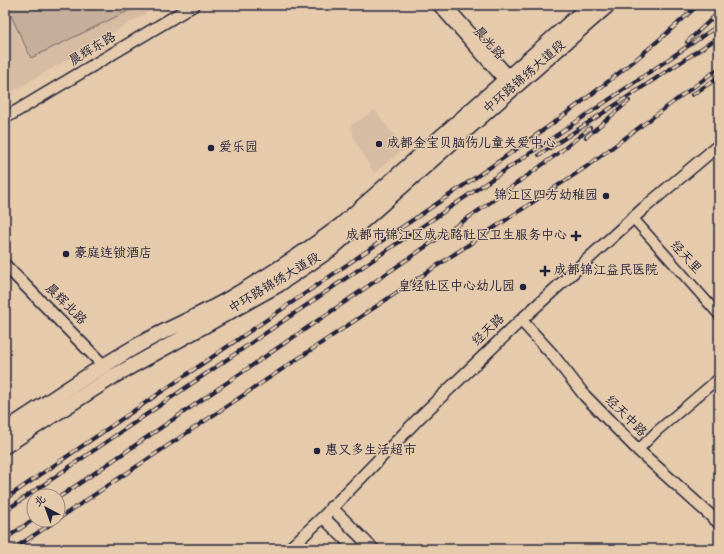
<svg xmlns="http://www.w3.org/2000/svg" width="724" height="554" font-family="'Gochi Hand','LXGW WenKai TC',sans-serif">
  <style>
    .built { fill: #d6bca3 }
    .green { fill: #c6af9a; stroke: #74686a }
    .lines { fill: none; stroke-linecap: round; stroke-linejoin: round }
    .minor-casing { stroke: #22223b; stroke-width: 12 }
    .tertiary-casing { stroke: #22223b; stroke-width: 14 }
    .primary-casing { stroke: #22223b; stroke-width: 17 }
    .minor { stroke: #e5caac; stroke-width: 9 }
    .tertiary { stroke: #e5caac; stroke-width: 11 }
    .primary { stroke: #e5caac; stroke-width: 14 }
    .rail-casing { stroke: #22223b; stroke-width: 4 }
    .rail { stroke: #e5caac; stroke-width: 2.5; stroke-dasharray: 8; stroke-linecap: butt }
    .poi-dot { fill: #22223b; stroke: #e5caac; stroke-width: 1.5 }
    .labels { text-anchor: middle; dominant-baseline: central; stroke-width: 3; stroke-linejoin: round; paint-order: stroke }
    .street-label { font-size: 13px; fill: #22223b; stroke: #e5caac }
    .poi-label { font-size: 13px; fill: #22223b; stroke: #e5caac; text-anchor: start }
  </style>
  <rect width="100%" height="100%" fill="#e5caac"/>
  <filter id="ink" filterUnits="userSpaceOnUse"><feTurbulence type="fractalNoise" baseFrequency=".025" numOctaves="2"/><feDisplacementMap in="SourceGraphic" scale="8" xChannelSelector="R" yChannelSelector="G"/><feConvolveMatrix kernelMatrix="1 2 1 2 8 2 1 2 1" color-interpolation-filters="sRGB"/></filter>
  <g filter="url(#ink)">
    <path class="built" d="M 5,5 L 160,5 L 5,96 Z
      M 375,110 L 404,149 L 374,173 L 354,139 L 351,125 Z"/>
    <path class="green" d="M 6,5 L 130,5 L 132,9 L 31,58 Z"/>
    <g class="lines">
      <defs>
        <path id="minor" d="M 437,5 L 504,81
          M 447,5 L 510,76
          M 633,218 L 719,315
          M 638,450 L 657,431 L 719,378"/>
        <path id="tertiary" d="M 5,118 L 194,5
          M 5,265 L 104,366
          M 521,320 L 552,354 L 585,396 L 638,450 L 719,523
          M 331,507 L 373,549
          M 323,517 L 355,549
          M 289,549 L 323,517 L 421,416 L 521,320 L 644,208 L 719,145"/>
        <path id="primary" d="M 5,430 C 52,400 99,366 149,339 C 174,326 200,315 225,301 C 265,278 304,253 341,225 L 590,5
          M 5,446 L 114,376 L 278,285 L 330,250 L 608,5"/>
      </defs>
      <use href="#minor" class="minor-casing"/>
      <use href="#tertiary" class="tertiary-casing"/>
      <use href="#primary" class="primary-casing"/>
      <use href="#minor" class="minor"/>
      <use href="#tertiary" class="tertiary"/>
      <use href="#primary" class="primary"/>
      <defs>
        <path id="rail" d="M 687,42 L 719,12
          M 692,95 L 719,77
          M 586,137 L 629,101
          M 539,155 L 719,37
          M 58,498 L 481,209 L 556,155 L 590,128
          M 5,499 C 131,412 257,326 383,240 C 491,167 602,95 698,5
          M 5,511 L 380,255 L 719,25
          M 58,519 L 453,255 L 586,167 L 719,68
          M 5,539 L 34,519
          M 13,549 L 57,520"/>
      </defs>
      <use href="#rail" class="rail-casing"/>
      <use href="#rail" class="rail"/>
    </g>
  </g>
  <g class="poi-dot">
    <circle cx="379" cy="144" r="4"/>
    <circle cx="211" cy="148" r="4"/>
    <circle cx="606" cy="196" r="4"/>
    <path d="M574 230h4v4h4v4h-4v4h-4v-4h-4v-4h4z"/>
    <circle cx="66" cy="254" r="4"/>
    <path d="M543 265h4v4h4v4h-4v4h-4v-4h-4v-4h4z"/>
    <circle cx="523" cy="287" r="4"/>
    <circle cx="317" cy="451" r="4"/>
  </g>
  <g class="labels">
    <g class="street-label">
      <text transform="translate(488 44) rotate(49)">晨光路</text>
      <text transform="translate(93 50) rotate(-31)">晨辉东路</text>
      <text transform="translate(525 78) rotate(-41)">中环路锦绣大道段</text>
      <text transform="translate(685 258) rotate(48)">经天里</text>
      <text transform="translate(275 284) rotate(-31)">中环路锦绣大道段</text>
      <text transform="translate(65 305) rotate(45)">晨辉北路</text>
      <text transform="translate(489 331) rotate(-44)">经天路</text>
      <text transform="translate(625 417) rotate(45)">经天中路</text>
    </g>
    <g class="poi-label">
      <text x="387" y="144">成都金宝贝脑伤儿童关爱中心</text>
      <text x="219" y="148">爱乐园</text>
      <text x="598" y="196" text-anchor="end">锦江区四方幼稚园</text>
      <text x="567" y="236" text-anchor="end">成都市锦江区成龙路社区卫生服务中心</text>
      <text x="74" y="254">豪庭连锁酒店</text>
      <text x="554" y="271">成都锦江益民医院</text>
      <text x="515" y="287" text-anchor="end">皇经社区中心幼儿园</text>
      <text x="325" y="451">惠又多生活超市</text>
    </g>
  </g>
  <rect width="724" height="554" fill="none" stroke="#e5caac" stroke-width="20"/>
  <rect x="10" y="10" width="704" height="534" fill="none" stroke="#22223b" stroke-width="1.5" filter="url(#ink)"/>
  <g transform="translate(46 508) rotate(319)"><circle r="19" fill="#e5caac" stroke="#97877f"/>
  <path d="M0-3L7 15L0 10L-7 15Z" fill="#22223b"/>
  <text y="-6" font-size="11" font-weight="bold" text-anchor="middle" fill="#22223b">北</text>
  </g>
</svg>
